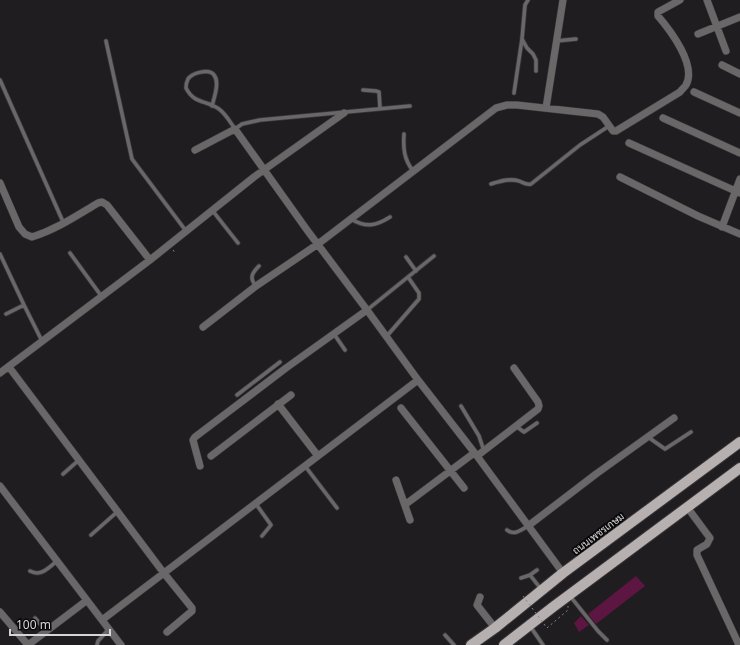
<svg xmlns="http://www.w3.org/2000/svg" width="740" height="645" font-family="'Noto Sans',Sarabun,sans-serif">
  <style>
    .building { fill: #5c1641 }
    .lines { fill: none; stroke-linecap: round; stroke-linejoin: round }
    .lane-casing { stroke: #3a373a; stroke-width: 5 }
    .street-casing { stroke: #3a373a; stroke-width: 8 }
    .primary-casing { stroke: #3a373a; stroke-width: 12 }
    .path { stroke: #848284; stroke-width: 1; stroke-dasharray: 2 3; stroke-linecap: butt }
    .lane { stroke: #696767; stroke-width: 3.5 }
    .street { stroke: #696767; stroke-width: 7 }
    .primary { stroke: #b6b1b0; stroke-width: 10 }
    .path-bridge { stroke: #848284; stroke-width: 1; stroke-dasharray: 2 3; stroke-linecap: butt }
    .labels { text-anchor: middle; dominant-baseline: central; stroke-width: 3.5; stroke-linejoin: round; paint-order: stroke }
    .street-label { font-size: 10px; fill: #d7d5d7; stroke: #090809 }
  </style>
  <rect width="100%" height="100%" fill="#201d20"/>
  <path class="building" d="M 636,576 L 645,586 L 596,624 L 588,614 Z
    M 581,616 L 589,625 L 579,632 L 574,623 Z"/>
  <g class="lines">
    <defs>
      <path id="lane" d="M 528,0 L 525,5 L 522,39 L 527,48 L 533,54 L 536,60 L 536,71
        M 106,41 L 132,159 L 186,231
        M 556,41 L 576,39
        M 0,80 L 64,224
        M 363,90 L 376,91 L 379,92 L 380,108
        M 514,93 L 522,39
        M 212,106 C 214,98 220,82 214,75 C 209,68 192,73 188,79 C 187,81 186,86 186,88 C 194,104 206,100 219,109 C 226,114 230,122 235,129 L 242,124 L 260,120 L 410,106
        M 404,134 C 403,149 404,159 413,171
        M 491,184 C 500,181 510,178 519,181 C 524,183 526,185 531,184 L 580,145 L 609,126
        M 212,210 L 238,243
        M 351,219 C 366,228 376,226 390,217
        M 70,253 L 102,297
        M 0,254 L 24,305 L 42,341
        M 406,257 L 416,271
        M 256,286 C 249,278 252,273 259,266
        M 367,310 L 434,256
        M 6,314 L 24,305
        M 334,334 L 345,350
        M 386,337 L 419,299 L 419,293 L 408,277
        M 237,395 L 280,362
        M 461,406 L 479,436 L 484,451
        M 517,427 L 524,432 L 537,423
        M 648,437 L 665,449 L 691,432
        M 305,466 L 337,508
        M 63,474 L 79,460
        M 256,504 L 271,525 L 262,536
        M 507,530 C 514,536 521,530 528,526
        M 91,535 L 117,512
        M 30,571 C 41,577 48,568 57,561
        M 530,575 L 537,570
        M 521,578 L 530,575 L 541,589
        M 570,596 L 598,631 L 607,640
        M 35,618 L 46,631
        M 530,626 L 543,645
        M 445,635 L 454,645
        M 97,645 L 98,641 L 109,629"/>
      <path id="street" d="M 707,0 L 726,51
        M 698,34 L 740,17
        M 722,65 L 740,74
        M 694,92 L 740,113
        M 546,108 L 563,0
        M 663,118 L 740,153
        M 629,143 L 740,193
        M 195,150 L 235,129 L 307,230 L 367,310 L 418,380 L 477,456 L 563,573
        M 620,177 L 698,216 L 740,234
        M 0,183 L 19,227 L 25,234 L 32,237 C 57,229 76,216 98,203 L 102,202 L 107,205 L 150,260
        M 722,227 L 740,179
        M 203,327 L 256,286 L 318,244 L 496,108 L 507,105 L 517,105 L 598,114 L 603,117 L 613,131 L 616,131 L 680,92 C 681,90 685,87 686,85 C 697,65 670,30 658,16 L 658,12 L 680,0
        M 9,367 L 163,572 L 192,608 L 192,611 L 167,632
        M 0,373 L 150,260 L 254,177 L 344,113
        M 278,404 L 318,456
        M 401,408 L 464,488
        M 211,456 L 291,395
        M 477,456 L 538,409 L 539,406 L 538,402 L 514,368
        M 200,466 L 193,440 L 195,437 L 286,368 L 367,310
        M 396,480 L 410,520
        M 0,486 L 121,645
        M 406,504 L 474,453
        M 687,507 L 710,538 L 707,544 L 697,550 L 697,555 L 739,645
        M 528,526 L 596,474 L 674,418
        M 480,597 L 477,605 L 495,628
        M 0,612 L 28,645
        M 102,620 L 418,380
        M 28,645 L 86,601"/>
      <path id="primary" d="M 471,645 L 495,628 L 563,573 L 740,442
        M 504,645 L 553,607 L 740,468"/>
    </defs>
    <use href="#lane" class="lane-casing"/>
    <use href="#street" class="street-casing"/>
    <use href="#primary" class="primary-casing"/>
    <path class="path" d="M 173,250 L 176,254
      M 547,628 L 568,610 L 568,606"/>
    <use href="#lane" class="lane"/>
    <use href="#street" class="street"/>
    <use href="#primary" class="primary"/>
    <path class="path-bridge" d="M 523,596 L 547,628"/>
  </g>
  <g class="labels">
    <g class="street-label">
      <text transform="translate(598 533) rotate(-37)">ถนนเพชรเกษม</text>
    </g>
  </g>
  <path d="M10 629v6h100v-6" fill="none" stroke="#d7d5d7" stroke-width="2"/>
  <text x="16" y="629" font-size="12" fill="#d7d5d7" stroke="#090809" stroke-width="3" paint-order="stroke">100 m</text>
</svg>
